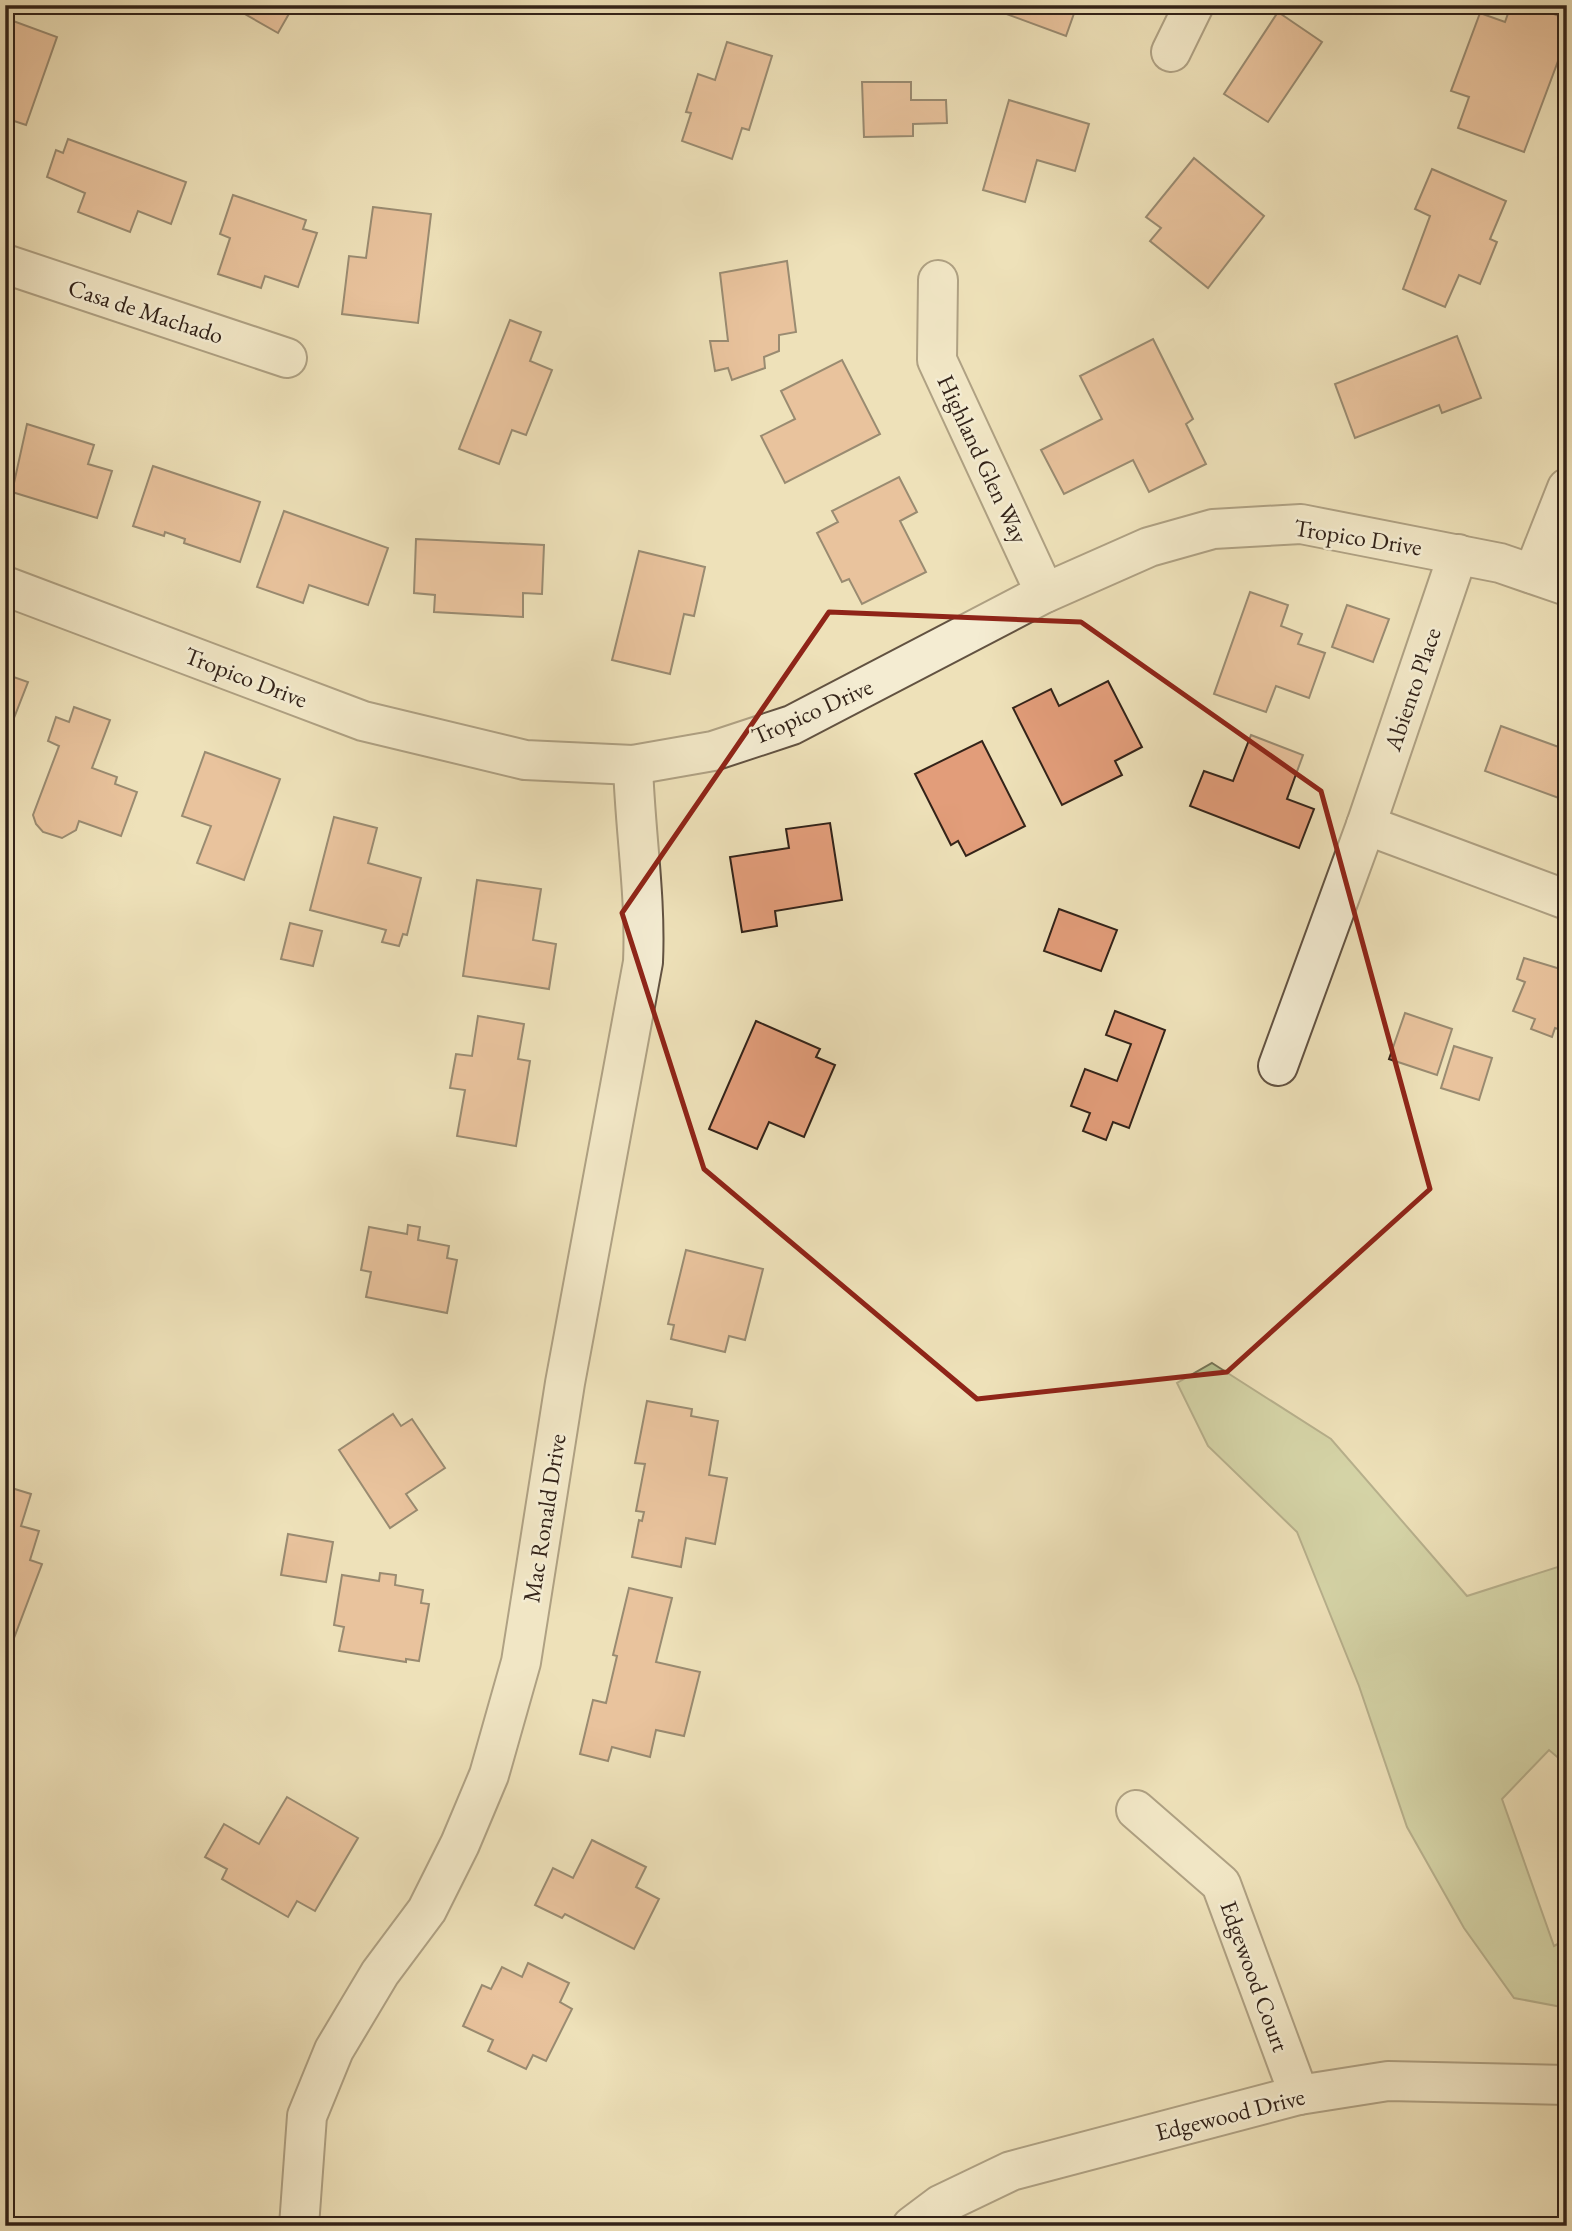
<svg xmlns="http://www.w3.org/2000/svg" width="1572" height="2231" font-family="'EB Garamond',serif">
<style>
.green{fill:#b6c391;stroke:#747355;stroke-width:2}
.building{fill:#e29d7a;stroke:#332319;stroke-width:2}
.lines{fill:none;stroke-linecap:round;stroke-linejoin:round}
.minor-casing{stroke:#625241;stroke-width:42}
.minor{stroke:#f4ecd2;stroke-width:38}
.marked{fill:none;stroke:#8f2418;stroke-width:5;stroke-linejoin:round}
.labels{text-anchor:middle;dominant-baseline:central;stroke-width:5;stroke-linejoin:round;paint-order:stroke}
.street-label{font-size:24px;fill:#332319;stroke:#f4ecd2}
</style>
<rect width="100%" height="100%" fill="#eee1b9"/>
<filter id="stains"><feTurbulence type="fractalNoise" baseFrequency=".00286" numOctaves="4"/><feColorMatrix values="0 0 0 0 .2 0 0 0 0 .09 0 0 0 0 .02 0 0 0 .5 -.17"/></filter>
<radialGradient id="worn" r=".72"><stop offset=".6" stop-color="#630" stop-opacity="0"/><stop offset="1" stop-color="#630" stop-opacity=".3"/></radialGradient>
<!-- green -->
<polygon class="green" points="1212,1363 1331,1439 1467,1596 1567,1564 1567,1765 1549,1750 1502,1799 1554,1946 1567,1939 1567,2008 1514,1998 1464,1928 1407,1827 1359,1686 1297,1532 1208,1446 1177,1383"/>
<!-- building -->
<g class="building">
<polygon points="229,5 294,5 278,33"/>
<polygon points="982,5 1077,5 1066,36"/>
<polygon points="1511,5 1530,5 1567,19 1567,37 1524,152 1458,128 1469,97 1451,91 1480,13 1505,22"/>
<polygon points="1278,12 1322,42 1268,122 1224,94"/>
<polygon points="5,18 57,37 26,125 5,118"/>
<polygon points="727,42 772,56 749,130 742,128 732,159 682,141 691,113 686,112 698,74 715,80"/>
<polygon points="862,82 911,82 911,100 946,100 947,123 913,124 913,136 864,137"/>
<polygon points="1009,100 1089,124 1075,171 1037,160 1025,202 983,190"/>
<polygon points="68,139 186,182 171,224 138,211 130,232 78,212 85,193 47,177 56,150 63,153"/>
<polygon points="1194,158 1264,216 1208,288 1150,241 1161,228 1146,217"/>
<polygon points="1432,169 1506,201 1490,239 1497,242 1480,284 1459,275 1445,307 1403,289 1430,216 1415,209"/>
<polygon points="233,195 306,220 303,229 317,233 298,287 265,276 261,288 218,274 230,238 220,234"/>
<polygon points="373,207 431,214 418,323 342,314 349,256 366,258"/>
<polygon points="787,261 796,332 779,335 779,351 764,357 765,368 732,380 728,368 715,371 710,341 728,341 720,273"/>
<polygon points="510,320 541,332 530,361 552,370 526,435 512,430 499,464 459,449"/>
<polygon points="1457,336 1481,398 1442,413 1439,405 1355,438 1335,384"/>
<polygon points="1153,339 1193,419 1186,424 1206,464 1149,492 1133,460 1064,494 1041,450 1102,419 1080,376"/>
<polygon points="842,360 880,434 785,483 761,436 795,419 781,391"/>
<polygon points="27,424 94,445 88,464 112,471 97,518 12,492"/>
<polygon points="153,466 260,502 240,562 184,543 185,539 165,532 164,536 133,526"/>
<polygon points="899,477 917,512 900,521 926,572 862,604 849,579 842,582 817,533 838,522 832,511"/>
<polygon points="284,511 388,548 368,605 309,585 303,603 257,587"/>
<polygon points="416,539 544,545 542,594 523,593 523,617 434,612 435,595 414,593"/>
<polygon points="639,551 705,567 694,616 684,614 670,674 612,660"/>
<polygon points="1250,592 1288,605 1281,626 1302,634 1298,644 1325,653 1309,698 1276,686 1266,712 1214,694"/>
<polygon points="1347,605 1389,619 1373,662 1332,647"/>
<polygon points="5,674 28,682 5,741"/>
<polygon points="1108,681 1142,747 1115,761 1122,775 1062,805 1013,708 1051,689 1059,706"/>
<polygon points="74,707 110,720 92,768 117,777 115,784 137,792 121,836 79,821 76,830 62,838 43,832 36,824 33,815 59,746 48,741 56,717 69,722"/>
<polygon points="1501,726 1567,750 1567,801 1485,771"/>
<polygon points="1251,735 1303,755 1287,799 1314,809 1299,848 1190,806 1204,771 1233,781"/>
<polygon points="982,741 1025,826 966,856 958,841 951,845 915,774"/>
<polygon points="205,752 280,779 244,880 197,863 211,826 182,816"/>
<polygon points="334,817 377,828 368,863 421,878 407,935 403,934 399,946 382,942 386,930 310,910"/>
<polygon points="830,823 842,900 775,911 777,926 742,932 730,857 789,848 786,829"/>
<polygon points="477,880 541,889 533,940 556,944 549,989 463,976"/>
<polygon points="1059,909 1117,930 1101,971 1044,951"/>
<polygon points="290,923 322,931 313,966 281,959"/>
<polygon points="1524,958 1567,971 1567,1032 1555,1028 1552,1037 1531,1029 1535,1019 1513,1011 1525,982 1517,979"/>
<polygon points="1115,1011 1165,1030 1129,1128 1113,1122 1106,1140 1083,1131 1090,1113 1071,1106 1085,1069 1117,1081 1131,1044 1106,1035"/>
<polygon points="1405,1013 1452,1029 1437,1075 1389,1059"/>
<polygon points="478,1016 524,1024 518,1059 530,1061 516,1146 457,1136 465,1090 450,1088 456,1054 472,1056"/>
<polygon points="756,1021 820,1049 816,1057 835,1065 804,1137 769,1122 757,1149 709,1129"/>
<polygon points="1454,1046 1492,1058 1479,1100 1441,1088"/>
<polygon points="408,1225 420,1227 418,1240 449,1246 447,1258 457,1260 447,1313 366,1297 371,1272 361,1270 369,1227 407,1234"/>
<polygon points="686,1250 763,1269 745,1340 729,1336 725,1352 671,1339 674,1325 668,1324"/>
<polygon points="647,1401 692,1409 691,1416 718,1421 709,1475 727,1478 715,1544 686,1538 681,1567 632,1557 639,1520 642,1521 644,1512 636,1511 645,1464 635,1463"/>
<polygon points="393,1414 401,1426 412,1419 445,1468 406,1494 417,1510 390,1528 339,1450"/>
<polygon points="5,1486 31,1494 21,1526 39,1531 30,1560 42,1564 14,1638 5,1635"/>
<polygon points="288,1534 333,1542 326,1582 281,1575"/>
<polygon points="380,1573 396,1575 395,1585 423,1590 421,1603 429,1604 419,1661 406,1659 406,1662 339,1651 344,1627 334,1625 342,1575 379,1581"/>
<polygon points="629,1588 672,1598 656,1662 700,1672 684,1736 656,1730 650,1757 612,1747 608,1761 580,1754 593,1700 606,1703 617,1656 613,1655"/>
<polygon points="287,1797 358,1838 315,1911 297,1901 288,1917 222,1879 227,1869 205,1857 224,1824 259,1844"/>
<polygon points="592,1840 646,1867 636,1887 659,1899 634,1949 565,1914 562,1918 535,1905 553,1868 573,1878"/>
<polygon points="528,1963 569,1983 560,2002 572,2009 546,2061 533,2055 526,2069 488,2051 493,2040 463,2026 482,1985 491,1989 502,1967 522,1977"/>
</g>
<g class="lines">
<defs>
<g id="minor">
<polyline points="1171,52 1194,5"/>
<polyline points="5,264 287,358"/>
<polyline points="938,280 937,360 1045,593"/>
<polyline points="1533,574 1567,488"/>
<polyline points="5,586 363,721 525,760 633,765 713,751 792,725 1045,593 1149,547 1213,529 1301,524 1500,563 1567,586"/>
<polyline points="1366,825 1567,900"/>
<polyline points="1278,1066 1366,825 1458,554"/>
<polyline points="1136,1810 1221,1884 1299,2095"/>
<path d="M299,2226L307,2116L334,2050L380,1973L427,1910L460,1844L489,1775L521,1662L565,1383L643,962C646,896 635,831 633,765"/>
<polyline points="912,2226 940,2205 1011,2171 1299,2095 1388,2081 1567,2085"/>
</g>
</defs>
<!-- minor casing -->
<use href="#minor" class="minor-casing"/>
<!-- minor -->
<use href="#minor" class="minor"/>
</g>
<!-- marked area -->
<path d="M0 0H1572V2231H0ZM829,612L1081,622L1321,791L1430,1189L1227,1372L977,1399L704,1169L622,913Z" fill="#eee1b9" fill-opacity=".55" fill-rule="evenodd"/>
<path class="marked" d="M829,612L1081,622L1321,791L1430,1189L1227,1372L977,1399L704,1169L622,913Z"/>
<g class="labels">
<!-- street labels -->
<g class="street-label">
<text transform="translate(146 311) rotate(18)">Casa de Machado</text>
<text transform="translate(983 459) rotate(65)">Highland Glen Way</text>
<text transform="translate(1358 537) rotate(9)">Tropico Drive</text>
<text transform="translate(246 677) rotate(21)">Tropico Drive</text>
<text transform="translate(1412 689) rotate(-71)">Abiento Place</text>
<text transform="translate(812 711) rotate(-24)">Tropico Drive</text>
<text transform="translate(544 1518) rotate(-81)">Mac Ronald Drive</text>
<text transform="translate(1255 1976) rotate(70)">Edgewood Court</text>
<text transform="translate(1230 2114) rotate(-14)">Edgewood Drive</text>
</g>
</g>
<!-- margin -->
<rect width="1572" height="2231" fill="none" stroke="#eee1b9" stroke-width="28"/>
<rect x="7" y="7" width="1558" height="2217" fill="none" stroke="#332319" stroke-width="3.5"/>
<rect x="14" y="14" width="1544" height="2203" fill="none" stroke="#332319" stroke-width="2"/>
<rect width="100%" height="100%" filter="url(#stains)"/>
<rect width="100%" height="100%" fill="url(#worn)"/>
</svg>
